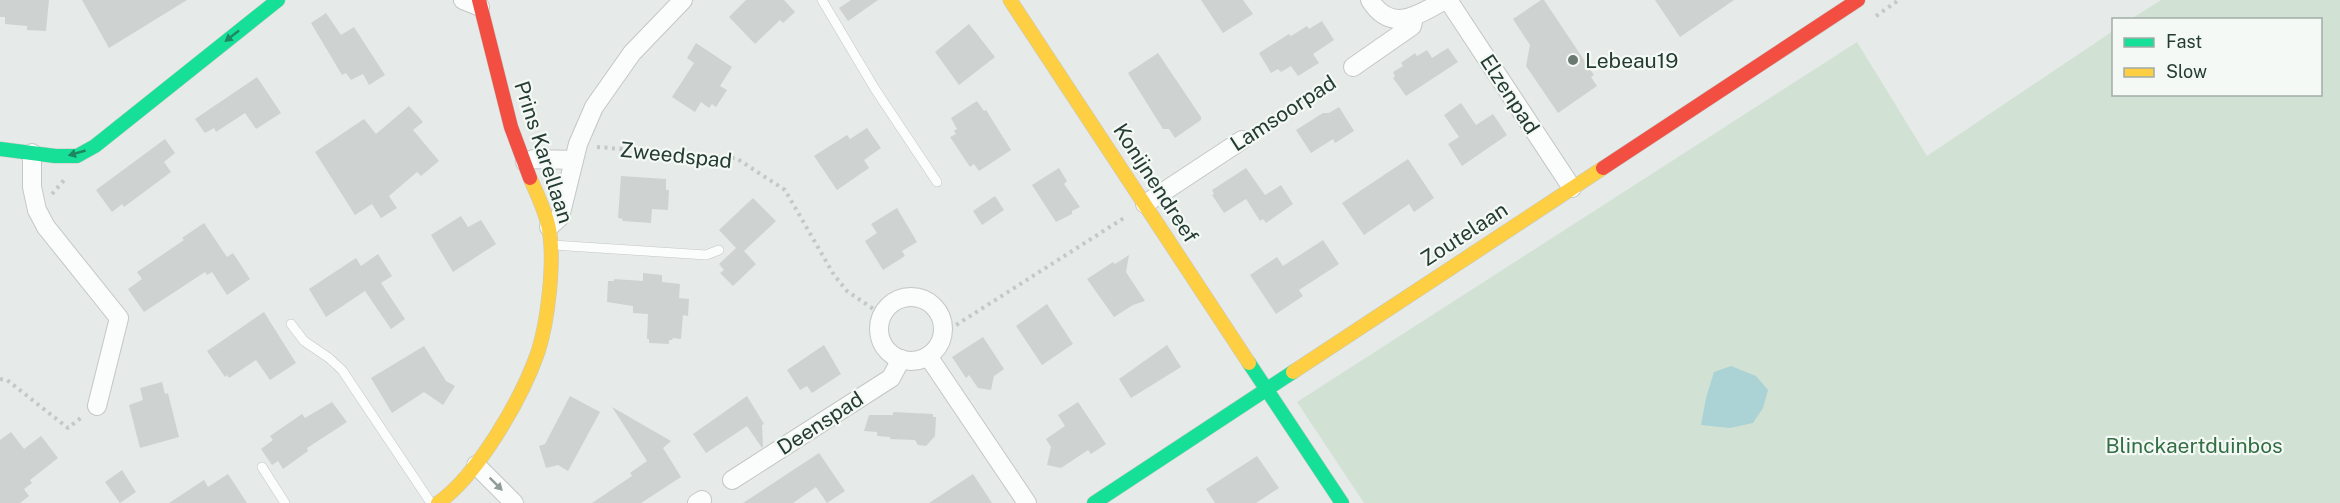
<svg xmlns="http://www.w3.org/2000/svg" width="2340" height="503" font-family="'Public Sans',sans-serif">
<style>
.green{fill:#d1e2d4}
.water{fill:#abd2d4}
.building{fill:#ced3d1}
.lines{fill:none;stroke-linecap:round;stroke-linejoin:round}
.lane-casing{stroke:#c3c7c5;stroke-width:10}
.street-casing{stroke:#c3c7c5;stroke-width:20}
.fast-casing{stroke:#c2c8c5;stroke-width:15}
.slow-casing{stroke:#c2c8c5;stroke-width:15}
.jam-casing{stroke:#c2c8c5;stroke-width:15}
.path{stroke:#c2cac6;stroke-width:4;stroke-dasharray:3 4.5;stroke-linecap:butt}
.lane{stroke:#fbfcfc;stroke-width:9}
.street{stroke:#fbfcfc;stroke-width:18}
.fast{stroke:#16e098;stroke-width:14}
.slow{stroke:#ffcf43;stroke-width:14}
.jam{stroke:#f24e42;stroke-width:14}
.oneway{fill:#1e8660}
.oneway2{fill:#909c98}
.poi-dot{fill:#697972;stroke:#f4f9f6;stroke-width:2}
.labels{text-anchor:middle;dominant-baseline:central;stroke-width:4.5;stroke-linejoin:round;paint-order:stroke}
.poi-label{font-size:21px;fill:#253c33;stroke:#f4f9f6;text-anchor:start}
.street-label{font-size:21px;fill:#253c33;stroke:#f4f9f6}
.park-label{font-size:21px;fill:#336e44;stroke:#f4f9f6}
</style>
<rect width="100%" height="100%" fill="#e6eae8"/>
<!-- green -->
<polygon class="green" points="2161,0 2340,0 2340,503 1364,503 1297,402 1857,42 1927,156 2113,31 2114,94 2320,94 2320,20 2131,19"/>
<!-- water -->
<polygon class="water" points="1731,366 1756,376 1768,390 1763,408 1753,423 1730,428 1701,425 1706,398 1714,372"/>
<!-- building -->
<g class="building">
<polygon points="0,0 49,0 46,31 27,30 27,26 5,24 5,17 0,17"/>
<polygon points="82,0 187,0 109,48"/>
<polygon points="746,0 784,0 795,12 783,23 780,20 755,44 729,17"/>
<polygon points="851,0 878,0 848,21 839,8"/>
<polygon points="1201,0 1243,0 1253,14 1223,33"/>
<polygon points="1541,0 1544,0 1594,75 1591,77 1597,86 1558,113 1526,66 1530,45 1513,19"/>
<polygon points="1655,0 1734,0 1680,37"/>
<polygon points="326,13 341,35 354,27 385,75 369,85 363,74 351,80 346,73 342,75 311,23"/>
<polygon points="1322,21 1334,40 1313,54 1319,63 1298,76 1291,66 1281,72 1278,69 1271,73 1259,53 1289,34 1291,36 1307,26 1309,29"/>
<polygon points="969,24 995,57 959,85 935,52"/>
<polygon points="696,43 732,67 720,86 727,90 716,107 712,104 709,108 701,102 695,112 672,97 694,63 687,58"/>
<polygon points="1448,48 1458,62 1406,96 1393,78 1395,76 1393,72 1403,66 1401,63 1415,53 1417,56 1427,50 1432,58"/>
<polygon points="1158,53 1201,117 1201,120 1175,138 1169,129 1163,129 1128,73"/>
<polygon points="257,77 281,113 256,129 245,113 216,132 214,128 205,133 195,119"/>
<polygon points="977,101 984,111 986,110 1011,150 979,171 974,164 970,167 950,137 956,134 954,131 957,129 951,118"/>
<polygon points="1461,103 1476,125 1493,114 1507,135 1462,166 1448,144 1459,137 1444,115"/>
<polygon points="409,106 423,122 413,130 439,161 421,176 417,172 389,196 397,208 381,218 372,204 355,215 315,152 364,119 376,134"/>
<polygon points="1339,107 1354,131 1335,143 1333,139 1311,153 1296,130 1323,113 1329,113"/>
<polygon points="867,128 881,148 864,160 869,168 837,190 814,156 847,135 850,139"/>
<polygon points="165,139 175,153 164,162 171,172 124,207 122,204 112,212 96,190"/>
<polygon points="1408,159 1434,198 1414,212 1409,204 1364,235 1342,203"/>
<polygon points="1059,168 1067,181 1064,184 1080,207 1072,211 1072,214 1056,222 1032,185"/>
<polygon points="1246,168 1265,195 1281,185 1293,204 1266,223 1263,219 1260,221 1246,199 1224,213 1212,195 1214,194 1212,190"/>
<polygon points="621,176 666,179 666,190 669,190 668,210 652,209 651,223 622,221 623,219 618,218"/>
<polygon points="995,196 1004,210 982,225 973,211"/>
<polygon points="753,198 776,221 744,251 756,264 733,286 720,273 724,270 719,264 736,248 719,230"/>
<polygon points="897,208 917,242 902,251 905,256 883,270 865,241 877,233 871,224"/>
<polygon points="461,216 468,227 481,220 496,244 453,272 431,235"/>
<polygon points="204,223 227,257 233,253 250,279 227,295 212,272 207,275 205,272 144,312 128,289 142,279 137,272 184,240 182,238"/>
<polygon points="1323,240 1339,264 1299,290 1303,296 1276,314 1250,275 1277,257 1283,266"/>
<polygon points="378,254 392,276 381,283 405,319 391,329 365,291 326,317 309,289 356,258 361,266"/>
<polygon points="1129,255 1126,272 1145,301 1133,305 1114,317 1087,279 1113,262 1115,264"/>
<polygon points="643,273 662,275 662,282 680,284 679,298 689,299 688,316 683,315 681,339 673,338 672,340 669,340 669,344 649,343 649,339 647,339 648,314 633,313 633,306 607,302 608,281 614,281 614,279 643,281"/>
<polygon points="1047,304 1073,344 1042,365 1016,326"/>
<polygon points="264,312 296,363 270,380 256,360 229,378 227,375 225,377 207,351"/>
<polygon points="983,337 1004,369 994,376 991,390 978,388 969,375 966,378 952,357"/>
<polygon points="824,345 841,374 812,393 807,386 800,390 787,370"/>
<polygon points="1167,345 1181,367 1131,398 1119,379"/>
<polygon points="424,346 446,381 455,386 443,405 424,392 392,413 371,378"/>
<polygon points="162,382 165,394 168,393 179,437 140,448 129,405 143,400 140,388"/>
<polygon points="570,396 600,412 568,471 558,465 546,468 539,446 545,444"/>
<polygon points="747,396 764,424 762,425 763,446 762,448 747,426 706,453 693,434"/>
<polygon points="332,402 347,422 307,448 308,451 283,469 278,461 272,465 261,449 273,440 270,436 302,414 305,418"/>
<polygon points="1078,402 1106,444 1091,454 1088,450 1061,468 1047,465 1051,447 1046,439 1065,426 1058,415"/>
<polygon points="612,407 671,441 663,448 681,477 641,503 592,503 632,476 630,473 647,461"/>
<polygon points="893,412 933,414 933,417 936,417 935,436 926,446 918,445 915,440 890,439 890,437 877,436 877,432 864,431 869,415 893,415"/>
<polygon points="11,432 24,449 41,436 58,458 30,480 32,483 24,489 29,496 20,503 0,503 0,440"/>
<polygon points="819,453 845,491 827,503 816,487 793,503 743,503"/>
<polygon points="1257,456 1279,488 1256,503 1215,503 1206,489"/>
<polygon points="122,470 136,492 120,503 105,482"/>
<polygon points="228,474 247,503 169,503 204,480 208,487"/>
<polygon points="973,474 992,503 929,503"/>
</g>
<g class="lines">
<defs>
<g id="lane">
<polyline points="822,0 875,89 937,182"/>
<polyline points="553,245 706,255 719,250"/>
<polyline points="291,324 304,341 329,358 342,370 431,503"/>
<polyline points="262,467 285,503"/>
</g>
<g id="street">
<polyline points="463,0 480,7"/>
<path d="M1370,0C1391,34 1418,15 1445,0"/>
<polyline points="1448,0 1572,188"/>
<polyline points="1353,67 1412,26 1414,17"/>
<polyline points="32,153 32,187 37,210 46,227 119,318 97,406"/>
<polyline points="525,162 534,159 574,160"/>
<polyline points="1145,204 1242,140"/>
<polyline points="549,227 560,217 578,144 594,107 632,53 683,0"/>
<circle cx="911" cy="329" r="32"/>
<polyline points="928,356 1027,503"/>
<polyline points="476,465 514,503"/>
<polyline points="732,480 891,378 901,359"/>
<polyline points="697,503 702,500"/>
</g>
<g id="fast">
<polyline points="0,149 55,156 77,156 95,146 278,0"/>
<polyline points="1249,363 1342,503"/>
<polyline points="1094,503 1293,372"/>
</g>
<g id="slow">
<polyline points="1010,0 1249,363"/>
<polyline points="1293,372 1603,168"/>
<path d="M438,503C478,475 522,398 538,352C548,321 555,261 549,229C546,212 537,194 530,178"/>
</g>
<g id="jam">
<polyline points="479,0 511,127 530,178"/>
<polyline points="1603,168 1858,0"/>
</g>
</defs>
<!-- lane casing -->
<use href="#lane" class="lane-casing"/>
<!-- street casing -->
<use href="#street" class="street-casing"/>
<!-- fast casing -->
<use href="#fast" class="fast-casing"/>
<!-- slow casing -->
<use href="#slow" class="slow-casing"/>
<!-- jam casing -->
<use href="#jam" class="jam-casing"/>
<!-- path -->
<g class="path">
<polyline points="1876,16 1899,0"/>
<polyline points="1256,131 1337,77"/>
<polyline points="597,147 736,158 785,190 834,275 847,291 882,315"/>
<polyline points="52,194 65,179"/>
<polyline points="943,332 953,327 1127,216"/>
<polyline points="0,379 7,380 68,428 82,417"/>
</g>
<!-- lane -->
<use href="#lane" class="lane"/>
<!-- street -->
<use href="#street" class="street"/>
<!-- fast -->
<use href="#fast" class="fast"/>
<!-- slow -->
<use href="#slow" class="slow"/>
<!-- jam -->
<use href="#jam" class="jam"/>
</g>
<!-- one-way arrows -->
<defs><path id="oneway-solid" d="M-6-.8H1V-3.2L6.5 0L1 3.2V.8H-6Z" transform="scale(1.5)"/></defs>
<g class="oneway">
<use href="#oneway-solid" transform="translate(232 36) rotate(142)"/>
<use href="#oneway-solid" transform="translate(77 153) rotate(164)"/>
</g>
<use class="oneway2" href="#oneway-solid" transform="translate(496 484) rotate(45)"/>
<!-- markers -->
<circle class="poi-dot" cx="1573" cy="60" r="6"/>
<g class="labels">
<!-- poi labels -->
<g class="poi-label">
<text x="1585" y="60">Lebeau19</text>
</g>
<!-- street labels -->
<g class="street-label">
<text transform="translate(1510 94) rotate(57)">Elzenpad</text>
<text transform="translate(1283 113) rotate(-33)">Lamsoorpad</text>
<text transform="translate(544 152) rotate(72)">Prins Karellaan</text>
<text transform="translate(676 155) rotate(6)">Zweedspad</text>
<text transform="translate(1156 183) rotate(57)">Konijnendreef</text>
<text transform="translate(1464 234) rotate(-33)">Zoutelaan</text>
<text transform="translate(820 423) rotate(-33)">Deenspad</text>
</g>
<!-- park labels -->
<g class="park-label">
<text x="2194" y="445">Blinckaertduinbos</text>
</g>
</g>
<!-- legend -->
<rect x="2112" y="18" width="210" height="78" fill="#f4f9f6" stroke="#a1ada8" stroke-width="1.5"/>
<rect x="2124" y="38" width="30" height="9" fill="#16e098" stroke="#a1ada8" stroke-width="1.5"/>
<text x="2166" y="48" font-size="18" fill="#253c33">Fast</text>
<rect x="2124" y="68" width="30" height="9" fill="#ffcf43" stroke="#a1ada8" stroke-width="1.5"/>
<text x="2166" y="78" font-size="18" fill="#253c33">Slow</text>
</svg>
